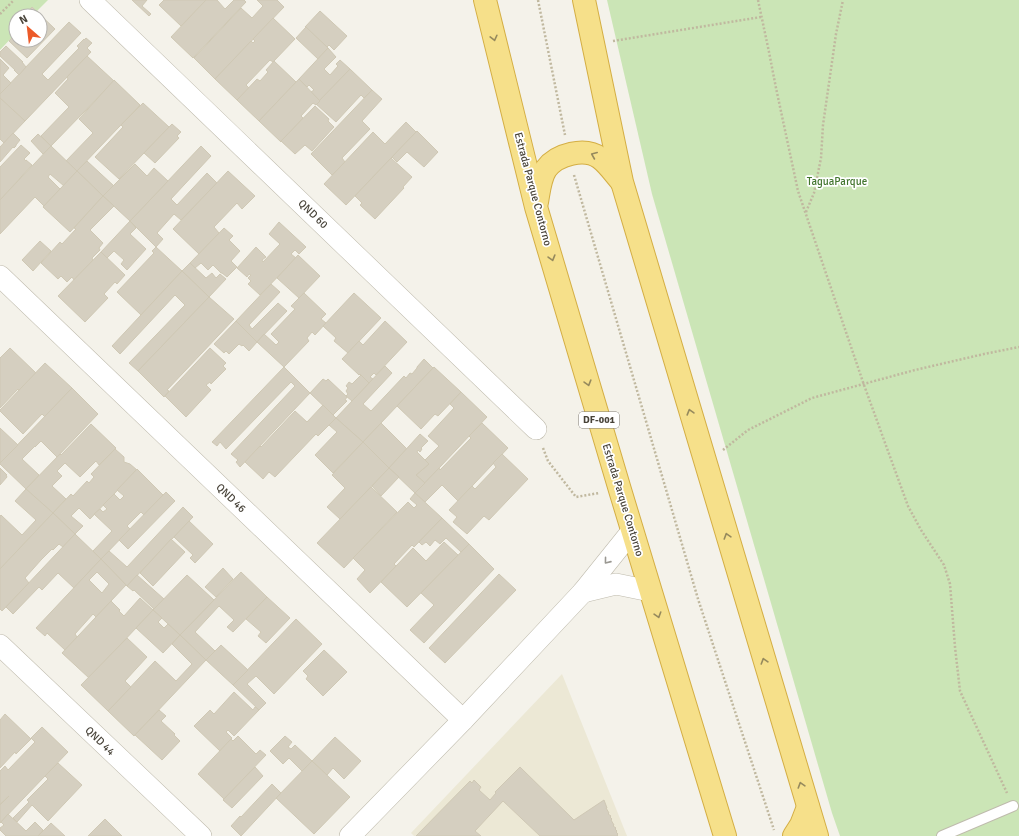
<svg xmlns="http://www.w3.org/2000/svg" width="1019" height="836" font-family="Signika,sans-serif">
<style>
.education{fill:#ece8d5}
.green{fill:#cbe5b6}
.building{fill:#d5cfc0;stroke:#cfc8b4;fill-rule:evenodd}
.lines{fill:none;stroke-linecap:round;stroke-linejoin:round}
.service-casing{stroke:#bfbbad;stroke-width:12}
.minor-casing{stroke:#bfbbad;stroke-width:22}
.trunk-casing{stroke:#d4ae44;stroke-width:24}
.path{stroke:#c0b89f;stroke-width:2.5;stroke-dasharray:2 2;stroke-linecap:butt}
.service{stroke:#fff;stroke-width:10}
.minor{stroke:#fff;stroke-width:21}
.trunk{stroke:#f6e08a;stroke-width:22}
.oneway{stroke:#968a5d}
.oneway2{stroke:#9a9892}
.labels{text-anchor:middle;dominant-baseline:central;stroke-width:3.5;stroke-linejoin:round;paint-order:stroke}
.shield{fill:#fff;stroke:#7f7b74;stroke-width:1}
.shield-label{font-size:10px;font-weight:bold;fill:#484339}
.park-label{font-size:11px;fill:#43762f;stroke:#fff}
.street-label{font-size:11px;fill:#484339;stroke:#fff}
</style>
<rect width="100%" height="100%" fill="#f4f2ea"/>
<!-- education -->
<polygon class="education" points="562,674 627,836 414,836 411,833"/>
<!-- green -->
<g class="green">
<polygon points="0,0 48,0 32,16 16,16 16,33 0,50"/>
<polygon points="607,0 1019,0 1019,836 840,836 832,813 652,194"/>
</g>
<!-- building -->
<g class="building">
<polygon points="132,0 147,0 142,6 151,14 149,16"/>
<polygon points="164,0 206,0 181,26 159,5"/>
<polygon points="206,0 217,0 225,9 234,0 244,0 246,2 193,58 171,37"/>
<polygon points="257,0 277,0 284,7 215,79 194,58 241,8 252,18 263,6"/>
<polygon points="32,7 55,29 27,58 9,41 16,33 16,40 40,40 40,16 24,16"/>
<polygon points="320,11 347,36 334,50 329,45 327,47 305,27"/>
<polygon points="273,18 295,39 273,62 270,60 246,85 249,88 237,100 215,79 251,41 253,43 255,41 253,39"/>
<polygon points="69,22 81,33 42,74 48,80 79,48 77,46 84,39 84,40 86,38 92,43 87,48 91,52 25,121 0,98 0,94"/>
<polygon points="306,27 328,48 318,59 296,38"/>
<polygon points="6,46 23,62 22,62 26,67 19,75 14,70 15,70 0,56 0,52"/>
<polygon points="328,48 336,57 324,69 330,75 338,66 336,64 340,60 350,69 320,101 311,92 314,90 309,85 307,87 299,79"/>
<polygon points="87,56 114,81 51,146 41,136 69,107 55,93 68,79 67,77"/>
<polygon points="0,59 9,68 3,75 11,83 0,94"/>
<polygon points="274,61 296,82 259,121 237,100 257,79 260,81 268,72 266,70"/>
<polygon points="350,69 372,90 364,98 361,95 336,122 316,104"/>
<polygon points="299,79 320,101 316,105 313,103 301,116 303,118 281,142 259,121"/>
<polygon points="114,80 140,105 77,171 66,161 93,133 79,119"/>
<polygon points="372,90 382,99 362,121 370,129 342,158 345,162 332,175 311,154"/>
<polygon points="0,98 25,121 4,143 0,139"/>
<polygon points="143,103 169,127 119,179 95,157 123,127 121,125"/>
<polygon points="315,106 329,119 328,121 334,127 312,151 305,145 295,154 281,141"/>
<polygon points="406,122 416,132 346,205 324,184 373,132 385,144"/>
<polygon points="172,124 181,132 177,136 179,138 155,163 144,153"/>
<polygon points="417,131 438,152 424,167 407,152 397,162 392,157"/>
<polygon points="13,133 20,140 16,145 16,146 14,148 13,147 0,162 0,147"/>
<polygon points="38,134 51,146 43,154 31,141"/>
<polygon points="21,145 30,153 24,159 26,161 26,160 32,165 0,200 0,167"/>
<polygon points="51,146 77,171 64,186 50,174 48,177 60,189 44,206 35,197 0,234 0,200"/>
<polygon points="201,146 211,156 171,199 177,205 207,173 217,183 181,220 174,214 157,233 163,239 156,247 130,221"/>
<polygon points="391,158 412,177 403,187 404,188 375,219 360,205 362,203 355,196"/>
<polygon points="87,161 114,186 103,196 77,171"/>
<polygon points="135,164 147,176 154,168 168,181 130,221 103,196"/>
<polygon points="77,171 103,196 70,232 43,207"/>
<polygon points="228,171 255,196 242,209 237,203 214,227 219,233 199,254 173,229"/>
<polygon points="103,196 114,206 90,230 103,243 99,248 100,250 92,258 93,260 74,280 72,277 67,282 61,276 58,279 41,263 60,242 62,244 76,229 74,228"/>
<polygon points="130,221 136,228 130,234 146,249 127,270 121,264 124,260 114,251 107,258 101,252"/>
<polygon points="279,222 306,247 299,254 295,250 291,254 296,258 260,295 248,284 251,281 248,278 251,275 249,274 247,277 237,268 256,247 266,257 262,260 263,262 280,244 269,234"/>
<polygon points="224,228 233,236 229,240 240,251 231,261 237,267 227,277 222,273 221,273 213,265 208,270 201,263 195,268 190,263"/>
<polygon points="40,241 51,251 33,271 22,260"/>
<polygon points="156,247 182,271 141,315 117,292 154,253 152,251"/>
<polygon points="101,252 125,275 117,284 115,282 104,294 108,298 85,322 58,296"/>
<polygon points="298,255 320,276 299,298 277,278"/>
<polygon points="190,263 206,278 212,273 216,278 220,274 226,279 209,297 182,271"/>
<polygon points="182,271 209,297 138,371 129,363 185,305 175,295 120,354 112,346"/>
<polygon points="271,284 280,292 249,325 252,329 278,303 287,311 257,342 236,321"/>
<polygon points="304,293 326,314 321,319 326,323 315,335 312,332 307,338 309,341 284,367 257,342 264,334 276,345 279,342 271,334 295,309 291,306"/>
<polygon points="354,293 381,318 348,353 334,341 336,338 323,326"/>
<polygon points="209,297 234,319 167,390 169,391 164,397 138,371"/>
<polygon points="236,321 257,342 249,351 243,345 242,346 239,344 229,354 226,351 224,353 214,344"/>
<polygon points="385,321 407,342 376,375 374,373 370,377 373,379 369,383 360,374 359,375 342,359 359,341 363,345"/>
<polygon points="10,348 36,373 19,391 18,389 0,408 0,358"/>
<polygon points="210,348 226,363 223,366 226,369 211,384 210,382 206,385 211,390 186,417 165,396"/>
<polygon points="424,359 433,368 363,442 336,418 385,366 392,373 363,404 371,411 404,376 406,378 410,373 412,374 417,368 417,367"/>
<polygon points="45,363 72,388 45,417 42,414 23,434 0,411 0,410"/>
<polygon points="284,367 310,393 240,467 236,462 238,460 231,454 295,386 291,382 226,449 220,442 217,446 212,442"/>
<polygon points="434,367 461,392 438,416 435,414 421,429 397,406"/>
<polygon points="361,375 369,383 352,401 346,396 348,394 346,391 348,388 346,386 349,382 352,384"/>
<polygon points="323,379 326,381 328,379 347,397 345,400 347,401 333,415 310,393"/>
<polygon points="72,388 98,414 57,457 41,441 35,447 35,446 22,459 39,475 26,489 0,464 0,463"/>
<polygon points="461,392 487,417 425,483 416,475 429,464 425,460 439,446 428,436 454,408 450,404"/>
<polygon points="323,405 336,418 318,436 316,434 275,477 269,472 263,479 245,462 260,446 261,447 295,411 307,422"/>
<polygon points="336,418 363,442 333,473 315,455 337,432 329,425"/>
<polygon points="381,423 407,449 389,468 363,442"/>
<polygon points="482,423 508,448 458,501 442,485 425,502 415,493 439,468 440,470 471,438 469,436"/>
<polygon points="91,424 116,448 99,465 96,461 80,477 65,463 57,471 62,476 52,486 66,499 53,513 26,489 60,454 61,455"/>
<polygon points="0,428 18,445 0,463"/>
<polygon points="420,434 428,441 421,448 422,449 420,452 418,450 417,452 429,464 416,475 425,483 415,493 389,468"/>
<polygon points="363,442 389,468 340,519 327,507 345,488 332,475"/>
<polygon points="115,449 124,457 124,462 130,464 137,470 90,519 79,508 71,516 83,526 75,534 53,513 71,494 73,496 87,481 89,483 94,477 91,474"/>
<polygon points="502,454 528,479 489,520 484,516 467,534 453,522 457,517 449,510 472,486 475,489 496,467 493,463"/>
<polygon points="0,468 7,475 6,475 7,477 0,485"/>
<polygon points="389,468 399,477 381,496 372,486"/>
<polygon points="137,469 163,495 144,515 141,512 127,526 130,529 101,559 93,551 112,531 94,514 100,509 103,512 107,509 103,505 114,494 120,500 124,496 117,490"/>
<polygon points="371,487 397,512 344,568 317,543"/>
<polygon points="26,489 53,513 0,569 0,516 1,515 22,535 36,520 15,501"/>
<polygon points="166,492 175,501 128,549 119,540"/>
<polygon points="415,493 442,518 414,547 412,545 394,564 396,566 370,593 357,579 365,570 353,558 408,502 414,508 417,505 410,499"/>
<polygon points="183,507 193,517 127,586 101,559 109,551 127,567"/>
<polygon points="53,513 75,534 63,547 59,544 53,550 52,549 41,560 25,578 29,583 2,611 0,609 0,569"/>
<polygon points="442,518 469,544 461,552 446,538 440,544 435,540 430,546 426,542 422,545 419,542"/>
<polygon points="189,521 213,544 195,563 190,558 193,555 174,537"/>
<polygon points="75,534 101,559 74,588 58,573 42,590 39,587 13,614 6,607"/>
<polygon points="171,539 185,552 153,586 140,573"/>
<polygon points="444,542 458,555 407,607 381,582 413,548 426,561"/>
<polygon points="469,544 494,569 424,643 410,630 434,605 421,593"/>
<path d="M101,559L126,585L96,617L93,614L75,634L77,637L65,650L47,633L45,636L36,628ZM97,572L109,584L102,593L89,580Z"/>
<polygon points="223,568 233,579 216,597 205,587"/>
<polygon points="241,572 267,597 233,632 227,627 234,620 219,606 195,632 215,651 206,660 180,635"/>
<polygon points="499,574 516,590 445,663 429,648"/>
<polygon points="137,575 164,599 154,609 134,590 133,591 127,586"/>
<polygon points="187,575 214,600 180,635 153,610"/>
<polygon points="267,597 290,618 266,643 258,636 261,632 246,619"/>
<polygon points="140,598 153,610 89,678 62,653 111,601 120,610 119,611 124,616"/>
<polygon points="153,610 162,618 158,622 164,628 168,624 180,635 163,653 136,628"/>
<polygon points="296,619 322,644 274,694 256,676 247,684 266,703 259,710 233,685"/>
<polygon points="180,635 206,660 134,736 108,711 155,661 176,681 192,664 172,644"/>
<polygon points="127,638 147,657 125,681 131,687 108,711 81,685"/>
<polygon points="221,645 248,670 233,685 206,660"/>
<polygon points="324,650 347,672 323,696 306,679 308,676 303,671"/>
<polygon points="234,692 253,710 255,707 259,710 234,736 228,730 226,732 232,738 220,751 194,726 210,710 214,714"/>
<polygon points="159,710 166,716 161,721 175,734 174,735 180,741 162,760 135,735"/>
<polygon points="5,714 31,739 16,754 15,752 0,768 0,720"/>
<polygon points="42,727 68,752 0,823 0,805 9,796 0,804 0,771 5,766 8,770 35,742 31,738"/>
<polygon points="238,736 256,754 260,750 266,755 224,799 198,774 231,739 233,741"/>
<polygon points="285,736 292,742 288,747 291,749 295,745 312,761 302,771 289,758 283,764 270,751"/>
<polygon points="335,737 361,761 344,779 333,768 327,775 312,761"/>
<polygon points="312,761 350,797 314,834 276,798"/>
<polygon points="58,763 82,785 48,821 32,805 17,822 13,818 29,802 27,800 48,779 45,776"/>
<polygon points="255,767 263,776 232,808 223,800"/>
<polygon points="520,767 574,820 604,800 607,808 606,808 609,813 608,814 611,816 610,817 612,819 611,820 614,825 613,826 616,828 615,829 617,831 616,832 618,834 617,835 618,836 540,836 503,801 475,831 481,836 416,836 470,781 472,783 474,780 481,787 479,790 490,800 496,793 495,792"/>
<polygon points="272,784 281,793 241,836 231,826 240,816 241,817"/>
<polygon points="8,814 26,831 35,822 43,830 38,836 6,836 0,830 0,828 4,825 1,822"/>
<polygon points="105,819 122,836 88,836"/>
<polygon points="51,823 65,836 38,836"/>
</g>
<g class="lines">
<defs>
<polyline id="service" points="942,836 1013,806"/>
<g id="minor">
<polyline points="90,0 536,429"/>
<polyline points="0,276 463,720"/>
<polyline points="583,592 616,584 650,591"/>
<polyline points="0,645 201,836"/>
<polyline points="350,836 463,720 583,592 632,531"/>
</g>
<g id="trunk">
<polyline points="485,0 536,207 620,490 725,836"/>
<polyline points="584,0 622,182 817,836"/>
<path d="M537,202C539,191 540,178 546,169C557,154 585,147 600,158C608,164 614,173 621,181"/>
<polyline points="794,836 801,825 808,807"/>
</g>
</defs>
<!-- service casing -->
<use href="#service" class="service-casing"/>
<!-- minor casing -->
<use href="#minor" class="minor-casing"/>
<!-- trunk casing -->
<use href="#trunk" class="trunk-casing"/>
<!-- path -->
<g class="path">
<polyline points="538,0 565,135"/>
<polyline points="758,0 769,52 776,88 798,191 864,385 908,506 921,530 944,565 950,584 955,647 960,691 1007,793"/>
<polyline points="0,14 14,0"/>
<polyline points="613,41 761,17"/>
<polyline points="574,175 698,599 774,830"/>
<polyline points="806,212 814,193 821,158 823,125 836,34 843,0"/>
<polyline points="543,448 548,461 576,497 599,493"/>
<polyline points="723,450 748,430 812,398 915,370 984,354 1019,347"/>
</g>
<!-- service -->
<use href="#service" class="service"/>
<!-- minor -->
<use href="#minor" class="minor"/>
<!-- trunk -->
<use href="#trunk" class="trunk"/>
</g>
<!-- one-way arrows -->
<defs><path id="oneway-chevron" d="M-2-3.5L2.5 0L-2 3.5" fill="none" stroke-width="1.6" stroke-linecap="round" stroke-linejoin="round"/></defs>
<g class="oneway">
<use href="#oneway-chevron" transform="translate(494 38) rotate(76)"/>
<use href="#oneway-chevron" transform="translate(594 155) rotate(-157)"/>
<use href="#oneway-chevron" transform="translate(552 258) rotate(74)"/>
<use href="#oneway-chevron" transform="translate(588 383) rotate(74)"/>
<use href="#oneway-chevron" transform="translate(690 412) rotate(-106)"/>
<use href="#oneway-chevron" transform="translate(727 536) rotate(-107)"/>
<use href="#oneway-chevron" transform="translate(658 615) rotate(73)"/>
<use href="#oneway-chevron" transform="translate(764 661) rotate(-107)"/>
<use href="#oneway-chevron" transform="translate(801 785) rotate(-107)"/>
</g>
<use class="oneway2" href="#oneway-chevron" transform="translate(607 561) rotate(129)"/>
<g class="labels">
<!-- shield labels -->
<rect class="shield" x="579" y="412" width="40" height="16" rx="3"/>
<g class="shield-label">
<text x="599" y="420">DF-001</text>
</g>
<!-- park labels -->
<g class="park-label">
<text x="837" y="181">TaguaParque</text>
</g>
<!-- street labels -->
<g class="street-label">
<text transform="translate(533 189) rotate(75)">Estrada Parque Contorno</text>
<text transform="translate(313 214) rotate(44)">QND 60</text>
<text transform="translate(231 498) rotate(44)">QND 46</text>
<text transform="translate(623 500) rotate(73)">Estrada Parque Contorno</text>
<text transform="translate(100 741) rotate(44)">QND 44</text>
</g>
</g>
<!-- north arrow -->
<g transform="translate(28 28) rotate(332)"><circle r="19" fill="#ffffff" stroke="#b6b4b0"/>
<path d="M0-3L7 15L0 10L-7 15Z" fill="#ec5a29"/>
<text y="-6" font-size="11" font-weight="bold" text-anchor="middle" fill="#484339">N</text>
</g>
</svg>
